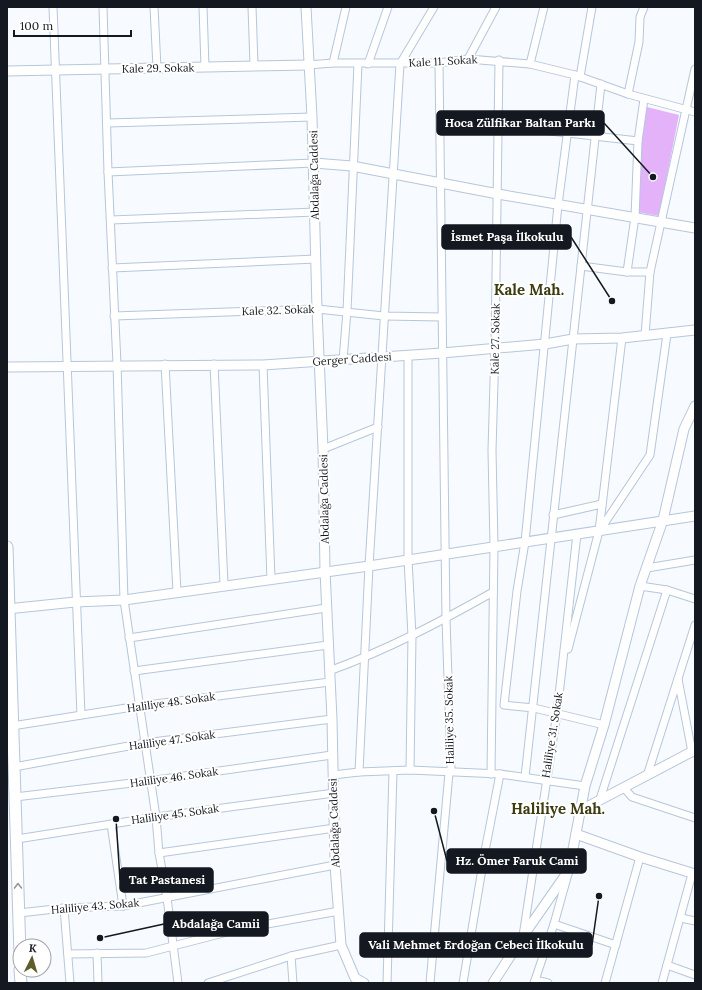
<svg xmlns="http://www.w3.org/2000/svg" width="702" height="990" font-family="Lora,serif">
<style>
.green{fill:#e3b2f9}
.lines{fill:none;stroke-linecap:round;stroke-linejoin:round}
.minor-casing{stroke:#b6c6dc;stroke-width:9}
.tertiary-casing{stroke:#b6c6dc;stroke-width:11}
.primary-casing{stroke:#b6c6dc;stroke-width:13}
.minor{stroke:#fff;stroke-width:7}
.tertiary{stroke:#fff;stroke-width:9}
.primary{stroke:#fff;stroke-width:11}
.oneway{stroke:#95989b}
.labels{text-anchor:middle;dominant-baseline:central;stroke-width:4;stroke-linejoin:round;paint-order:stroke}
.street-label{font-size:11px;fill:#141921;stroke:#fff}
.district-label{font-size:15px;font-weight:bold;fill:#3d3c12;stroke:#fff}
.leader{fill:none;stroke:#141921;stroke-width:1.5}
.callout-dot{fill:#141921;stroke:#fff;stroke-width:1.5}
.callout{fill:#141921;stroke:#141921;stroke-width:1.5}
.callout-label{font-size:12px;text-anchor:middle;font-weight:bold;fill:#fff}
</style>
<rect width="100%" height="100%" fill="#f7faff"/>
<!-- green -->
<polygon class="green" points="647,107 679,115 659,216 637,212 640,142"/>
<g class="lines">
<defs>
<g id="minor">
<polyline points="53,7 81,715"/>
<polyline points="103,7 108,172 117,364 124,600 156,817 159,853 167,898 178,983"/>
<polyline points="154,7 157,68"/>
<polyline points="203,7 205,67"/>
<polyline points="252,7 254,65"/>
<polyline points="468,59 496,7"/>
<polyline points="333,63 346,7"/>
<polyline points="368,64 388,7"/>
<polyline points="530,64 544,7"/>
<polyline points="308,65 333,63 439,63 468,59 530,64 575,75 628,94 695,112"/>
<polyline points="575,75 558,205 525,542 517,591 504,705 534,708 604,725"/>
<polyline points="580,77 592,7"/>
<polyline points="628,94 639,42 640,17 644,7"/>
<polyline points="108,123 312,117"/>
<polyline points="498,125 638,141"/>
<polyline points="108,172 314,163"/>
<polyline points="111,220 315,212"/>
<polyline points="581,266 627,272 650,272"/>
<polyline points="112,268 316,259"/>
<polyline points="627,272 635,217 638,141 644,99"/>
<polyline points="114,316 317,309 384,316 442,317"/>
<polyline points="645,335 650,272 695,69"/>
<polyline points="408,356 408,559 412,636 410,770"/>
<polyline points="343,360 347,311 358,64"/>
<polyline points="165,364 177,592"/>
<polyline points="214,364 224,584"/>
<polyline points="263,365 271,579"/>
<polyline points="323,449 378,427"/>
<polyline points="553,515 602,504"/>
<polyline points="600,530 650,455 667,334"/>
<polyline points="647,568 695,560"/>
<polyline points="640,586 667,590 695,599"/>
<polyline points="129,638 326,608"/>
<polyline points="568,649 599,531 622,338"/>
<polyline points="134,671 328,645"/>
<path d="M329,671C387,650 440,622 493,592"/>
<polyline points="678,679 692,752 695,753"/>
<polyline points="12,726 139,706 330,682"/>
<polyline points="14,767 145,743 332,719"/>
<polyline points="359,772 369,566 400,64 434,7"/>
<polyline points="491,774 494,546 492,450 495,348 499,60"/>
<polyline points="333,775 359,772 410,770 500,774 585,786"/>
<polyline points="647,776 695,625"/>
<polyline points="525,777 601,84"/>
<polyline points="624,788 632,797 695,818"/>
<polyline points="15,797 149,781 332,755"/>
<polyline points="600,799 667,590"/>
<polyline points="111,824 123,906"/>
<polyline points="17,839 156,817 334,793"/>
<polyline points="159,853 335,828"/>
<polyline points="64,908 70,983"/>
<polyline points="19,913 64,908 123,906 335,865"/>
<polyline points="681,918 695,921"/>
<polyline points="554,924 616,945"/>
<polyline points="523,936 557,713 577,534"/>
<polyline points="97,953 98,983"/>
<polyline points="68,954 146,953 235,930 339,911"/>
<polyline points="291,956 293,983"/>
<polyline points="667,965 695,975"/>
<polyline points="535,980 548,983"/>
<polyline points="208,983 291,956 341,945"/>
<polyline points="387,983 393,771"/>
<polyline points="430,983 449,773 451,768 446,619 439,63"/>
<polyline points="463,983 485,851 500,774"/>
<polyline points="534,983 554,924 568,874"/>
<polyline points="605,983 640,857"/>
<polyline points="662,983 692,874"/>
</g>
<g id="tertiary">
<polyline points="306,7 312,117 317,309 323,449 325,571 332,719 335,865 341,945 355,978 364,983"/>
<polyline points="7,71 308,65"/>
<polyline points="314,163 352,166 498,194 695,228"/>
<polyline points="7,367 263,365 442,353 545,344 573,339 622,338 695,330"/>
<polyline points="7,609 75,602 124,600 369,566 695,516"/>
<polyline points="581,810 695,750"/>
<polyline points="576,834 640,857 695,874"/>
<polyline points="493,983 523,936 569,870 585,786 604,725 640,586 663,520 684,429 695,406"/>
</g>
<g id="primary">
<polyline points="7,547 20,953"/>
<polyline points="20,970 21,983"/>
</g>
</defs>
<!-- minor casing -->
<use href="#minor" class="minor-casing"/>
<!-- tertiary casing -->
<use href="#tertiary" class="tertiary-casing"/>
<!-- primary casing -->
<use href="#primary" class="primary-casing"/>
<!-- minor -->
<use href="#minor" class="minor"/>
<!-- tertiary -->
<use href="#tertiary" class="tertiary"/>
<!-- primary -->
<use href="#primary" class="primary"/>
</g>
<!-- one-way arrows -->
<defs><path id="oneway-chevron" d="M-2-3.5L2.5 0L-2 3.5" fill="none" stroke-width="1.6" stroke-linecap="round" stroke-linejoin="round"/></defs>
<use class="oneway" href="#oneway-chevron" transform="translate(18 886) rotate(-91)"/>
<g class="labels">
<!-- street labels -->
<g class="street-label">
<text transform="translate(443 61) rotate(-3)">Kale 11. Sokak</text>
<text transform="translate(158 68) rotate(-1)">Kale 29. Sokak</text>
<text transform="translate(314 175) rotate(-91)">Abdalağa Caddesi</text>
<text transform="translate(278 310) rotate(-2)">Kale 32. Sokak</text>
<text transform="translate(495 339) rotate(-89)">Kale 27. Sokak</text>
<text transform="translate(352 359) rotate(-4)">Gerger Caddesi</text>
<text transform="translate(324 499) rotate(-91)">Abdalağa Caddesi</text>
<text transform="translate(171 702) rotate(-8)">Haliliye 48. Sokak</text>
<text transform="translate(449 720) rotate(-91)">Haliliye 35. Sokak</text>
<text transform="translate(552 735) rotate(-81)">Haliliye 31. Sokak</text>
<text transform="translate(172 740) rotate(-8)">Haliliye 47. Sokak</text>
<text transform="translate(174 777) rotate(-8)">Haliliye 46. Sokak</text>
<text transform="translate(175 814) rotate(-8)">Haliliye 45. Sokak</text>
<text transform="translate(334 823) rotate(-92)">Abdalağa Caddesi</text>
<text transform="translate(95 906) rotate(-5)">Haliliye 43. Sokak</text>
</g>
<!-- district labels -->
<g class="district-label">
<text x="529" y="289">Kale Mah.</text>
<text x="558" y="808">Haliliye Mah.</text>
</g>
</g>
<!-- callouts -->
<path class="leader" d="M653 177L604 123M612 301L571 237M434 811L447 861M116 819L120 880M100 938L164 924M599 896L592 945"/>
<g class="callout-dot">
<circle cx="653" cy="177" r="4"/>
<circle cx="612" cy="301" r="4"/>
<circle cx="434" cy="811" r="4"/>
<circle cx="116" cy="819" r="4"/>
<circle cx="100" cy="938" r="4"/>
<circle cx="599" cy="896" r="4"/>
</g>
<g class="callout">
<rect x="437" y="111" width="167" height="24" rx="4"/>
<rect x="442" y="225" width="129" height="24" rx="4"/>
<rect x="447" y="849" width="139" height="24" rx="4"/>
<rect x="120" y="868" width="93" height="24" rx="4"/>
<rect x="164" y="912" width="104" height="24" rx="4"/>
<rect x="360" y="933" width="232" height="24" rx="4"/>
</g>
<g class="callout-label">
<text x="520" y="127">Hoca Zülfikar Baltan Parkı</text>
<text x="507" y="241">İsmet Paşa İlkokulu</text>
<text x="517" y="865">Hz. Ömer Faruk Cami</text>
<text x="167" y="884">Tat Pastanesi</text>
<text x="216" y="928">Abdalağa Camii</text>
<text x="476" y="949">Vali Mehmet Erdoğan Cebeci İlkokulu</text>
</g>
<!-- border -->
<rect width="702" height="990" fill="none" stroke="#141921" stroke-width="16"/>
<!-- north arrow -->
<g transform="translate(32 958) rotate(5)"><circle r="19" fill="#ffffff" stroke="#a1a3a6"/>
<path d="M0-3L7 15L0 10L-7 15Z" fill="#5f5d2a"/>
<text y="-6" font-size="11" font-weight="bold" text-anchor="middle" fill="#141921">K</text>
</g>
<!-- scale -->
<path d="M14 30v6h117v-6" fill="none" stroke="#141921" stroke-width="2"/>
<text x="20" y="30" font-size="12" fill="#141921" stroke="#ffffff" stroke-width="3" paint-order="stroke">100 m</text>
</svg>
